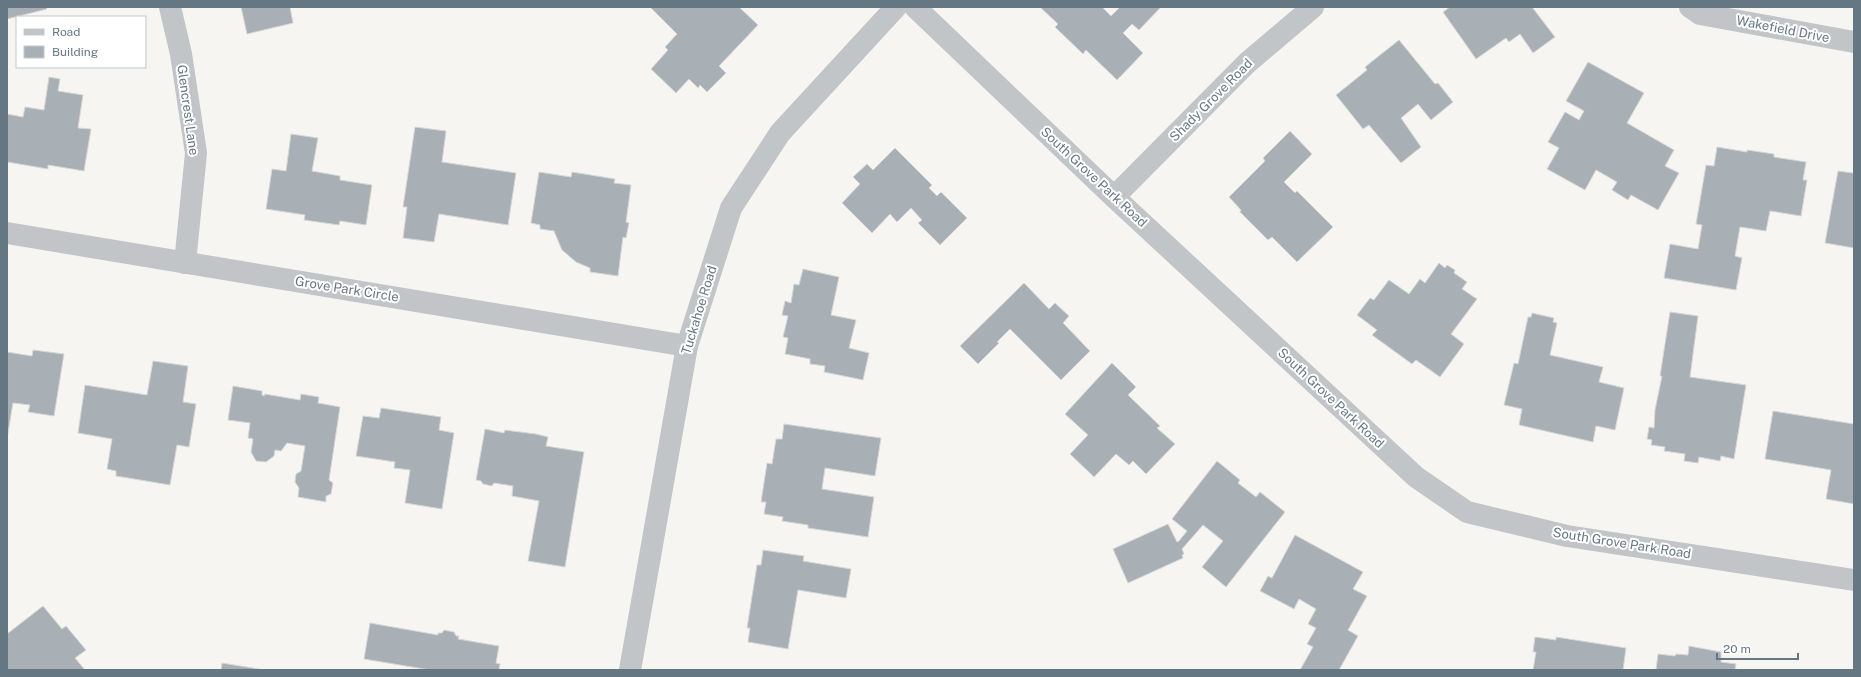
<svg xmlns="http://www.w3.org/2000/svg" width="1861" height="677" font-family="'Public Sans',sans-serif">
<style>
.building{fill:#a8b0b5;stroke:#d7d7d5}
.lines{fill:none;stroke-linecap:round;stroke-linejoin:round}
.minor{stroke:#c1c5c8;stroke-width:22}
.labels{text-anchor:middle;dominant-baseline:central;stroke-width:4;stroke-linejoin:round;paint-order:stroke}
.street-label{font-size:13px;fill:#657782;stroke:#fff}
</style>
<rect width="100%" height="100%" fill="#f6f5f2"/>
<!-- building -->
<g class="building">
<polygon points="7,7 46,7 47,9 7,19"/>
<polygon points="241,7 290,7 293,23 247,34"/>
<polygon points="653,7 739,7 758,25 719,66 726,73 707,92 700,85 698,88 689,79 676,93 651,69 668,50 665,47 677,34 651,8"/>
<polygon points="1040,7 1102,7 1111,16 1120,7 1161,7 1139,30 1132,24 1123,33 1143,53 1117,80 1086,50 1083,54 1055,27 1058,24"/>
<polygon points="1450,7 1532,7 1555,37 1533,53 1520,34 1509,42 1506,38 1476,59 1443,12"/>
<polygon points="1399,40 1435,84 1438,83 1453,102 1431,120 1418,104 1401,118 1421,147 1401,163 1369,125 1363,129 1336,95 1367,70 1365,67"/>
<polygon points="1588,62 1644,93 1627,123 1674,150 1665,166 1679,173 1658,210 1631,195 1628,200 1612,190 1617,182 1596,170 1585,190 1547,169 1559,148 1548,142 1565,112 1579,120 1584,111 1566,101"/>
<polygon points="49,77 60,79 58,91 83,95 78,128 91,129 84,171 48,165 48,169 7,162 7,114 23,117 25,107 44,110"/>
<polygon points="415,127 446,131 442,162 516,173 508,225 439,214 434,242 403,238 407,207 403,207"/>
<polygon points="1290,131 1312,154 1284,182 1295,193 1297,191 1333,227 1297,262 1272,237 1268,240 1240,212 1241,210 1229,197 1265,161 1263,158"/>
<polygon points="291,134 318,138 312,171 340,176 340,180 372,185 366,225 340,221 339,225 304,220 305,215 266,209 272,169 286,171"/>
<polygon points="1717,147 1747,152 1747,150 1774,154 1774,157 1806,162 1803,180 1807,180 1801,216 1770,211 1766,231 1740,227 1735,256 1742,258 1736,290 1664,278 1670,244 1698,249 1702,225 1696,224 1706,165 1714,166"/>
<polygon points="895,148 932,185 929,188 937,196 941,192 967,218 940,245 918,223 922,220 911,208 897,222 890,214 872,233 842,203 860,184 853,177 867,164 873,170"/>
<polygon points="1838,171 1853,173 1854,171 1854,248 1825,243"/>
<polygon points="539,172 571,177 572,172 615,179 614,183 631,185 626,222 629,223 626,238 623,237 618,276 590,272 590,268 576,262 562,250 554,231 540,229 540,225 531,223"/>
<polygon points="1439,263 1445,268 1447,265 1455,270 1454,273 1467,282 1462,289 1477,299 1451,334 1464,344 1440,377 1416,360 1412,364 1372,335 1377,330 1357,315 1370,298 1374,300 1389,280 1409,294 1420,279 1425,283"/>
<polygon points="803,269 839,277 831,315 856,320 849,348 869,353 863,380 824,372 825,366 810,364 810,359 785,354 788,338 783,337 788,316 782,315 785,301 791,303 794,284 799,285"/>
<polygon points="1024,283 1049,309 1055,303 1069,316 1063,323 1090,351 1061,380 1010,329 997,342 999,343 978,364 960,346"/>
<polygon points="1670,312 1698,316 1690,377 1746,385 1734,459 1721,456 1720,461 1699,457 1698,463 1684,461 1685,454 1664,451 1665,447 1651,445 1652,440 1647,439 1649,427 1654,428 1655,410 1662,376 1660,376"/>
<polygon points="1532,313 1554,318 1553,322 1557,323 1550,355 1603,367 1599,382 1624,388 1615,430 1596,426 1593,442 1519,425 1522,409 1504,405 1514,363 1518,364 1528,317 1531,317"/>
<polygon points="33,350 64,354 54,416 28,412 30,405 13,403 7,439 7,352 32,356"/>
<polygon points="153,361 188,366 183,402 196,404 189,447 177,445 170,485 116,476 116,471 107,469 112,439 78,433 85,385 147,395"/>
<polygon points="1112,363 1136,387 1128,395 1160,426 1157,428 1175,444 1146,474 1133,461 1129,465 1116,454 1094,477 1070,454 1088,435 1065,414"/>
<polygon points="233,386 262,391 262,395 264,396 265,394 300,400 301,394 319,397 318,403 340,407 329,480 333,483 331,494 326,496 326,502 298,497 299,488 295,482 296,474 301,471 305,446 287,443 281,451 275,450 274,456 266,462 256,461 251,452 253,439 248,438 250,423 228,420"/>
<polygon points="381,408 441,417 439,430 454,433 442,509 405,503 410,470 394,468 395,462 356,456 363,416 379,418"/>
<polygon points="1773,411 1854,424 1854,504 1826,499 1831,470 1765,459"/>
<polygon points="784,424 881,438 875,476 825,468 822,489 874,497 868,537 808,528 808,525 782,521 783,517 764,514 766,502 761,502 767,463 772,464 776,439 782,439"/>
<polygon points="485,429 504,433 505,430 536,434 548,437 546,446 584,452 565,567 528,561 539,501 512,496 513,486 494,483 492,486 483,484 481,481 476,480"/>
<polygon points="1217,461 1240,480 1238,483 1256,497 1260,492 1285,512 1226,587 1202,567 1223,541 1203,525 1182,549 1184,554 1182,555 1183,558 1128,583 1113,549 1168,524 1177,542 1179,541 1187,531 1172,519"/>
<polygon points="1295,535 1363,572 1353,589 1367,596 1348,630 1358,636 1339,670 1300,670 1313,647 1307,644 1316,628 1308,624 1316,609 1299,599 1294,609 1260,591 1268,576 1272,578"/>
<polygon points="763,550 804,556 803,561 851,569 846,598 798,590 788,649 748,642 750,628 747,628 757,565 761,565"/>
<polygon points="43,606 62,629 66,626 86,650 75,658 85,670 7,670 7,634"/>
<polygon points="370,623 438,635 438,633 442,633 444,630 454,632 456,636 459,636 458,639 499,646 496,663 500,664 499,670 430,670 364,659"/>
<polygon points="1535,637 1556,640 1556,637 1626,648 1623,670 1533,670 1536,652 1533,652"/>
<polygon points="1689,646 1721,652 1721,662 1736,664 1735,669 1741,670 1656,670 1658,654 1675,656 1676,654 1688,655"/>
<polygon points="222,663 265,670 221,670"/>
</g>
<g class="lines">
<!-- minor -->
<g class="minor">
<polyline points="170,7 181,54 196,153 185,263"/>
<polyline points="915,7 1114,197 1416,477 1467,512 1567,536 1854,580"/>
<polyline points="1690,7 1700,14 1854,42"/>
<polyline points="1114,197 1247,63 1313,7"/>
<polyline points="7,233 687,346"/>
<polyline points="630,670 687,346 731,208 780,133 896,7"/>
</g>
</g>
<g class="labels">
<!-- street labels -->
<g class="street-label">
<text transform="translate(1783 29) rotate(11)">Wakefield Drive</text>
<text transform="translate(1211 100) rotate(-45)">Shady Grove Road</text>
<text transform="translate(188 110) rotate(82)">Glencrest Lane</text>
<text transform="translate(1094 177) rotate(43)">South Grove Park Road</text>
<text transform="translate(347 289) rotate(9)">Grove Park Circle</text>
<text transform="translate(699 310) rotate(-73)">Tuckahoe Road</text>
<text transform="translate(1331 398) rotate(43)">South Grove Park Road</text>
<text transform="translate(1622 543) rotate(9)">South Grove Park Road</text>
</g>
</g>
<!-- border -->
<rect width="1861" height="677" fill="none" stroke="#657782" stroke-width="16"/>
<!-- legend -->
<rect x="16" y="16" width="130" height="52" fill="#ffffff" stroke="#c1c9cd"/>
<rect x="24" y="29" width="20" height="6" fill="#c1c5c8" stroke="#c1c9cd"/>
<text x="52" y="36" font-size="12" fill="#657782">Road</text>
<rect x="24" y="46" width="20" height="12" fill="#a8b0b5" stroke="#c1c9cd"/>
<text x="52" y="56" font-size="12" fill="#657782">Building</text>
<!-- scale -->
<path d="M1717 653v6h81v-6" fill="none" stroke="#657782" stroke-width="2"/>
<text x="1723" y="653" font-size="12" fill="#657782" stroke="#ffffff" stroke-width="3" paint-order="stroke">20 m</text>
</svg>
